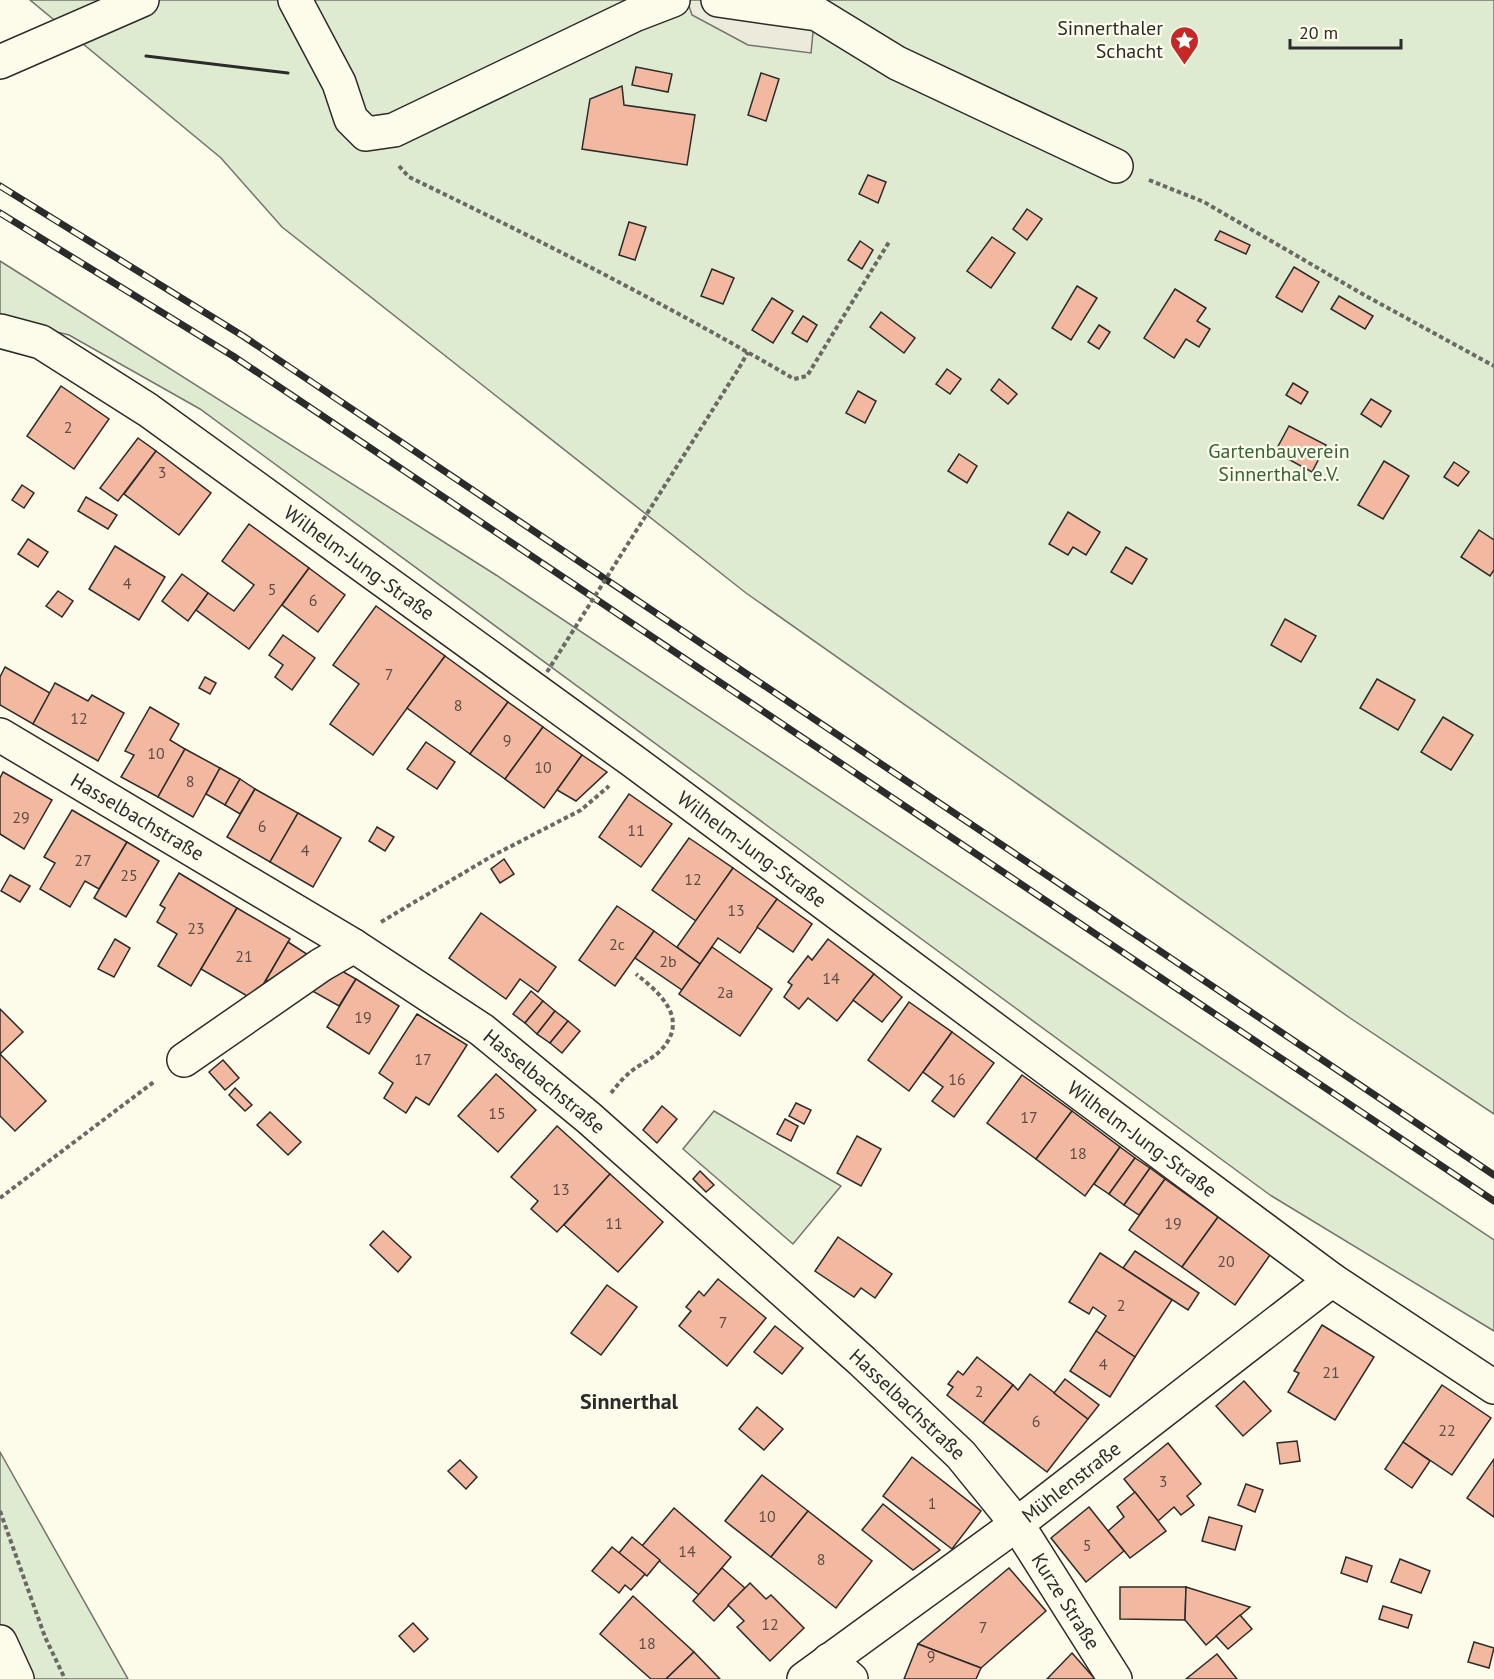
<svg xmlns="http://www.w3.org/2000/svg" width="1494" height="1679" font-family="'PT Sans',sans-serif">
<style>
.green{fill:#deebd1;stroke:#74746e;stroke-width:1.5}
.parking{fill:#eceadb;stroke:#74746e;stroke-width:1.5}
.building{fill:#f2b8a0;stroke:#2b2b2b;stroke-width:1.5}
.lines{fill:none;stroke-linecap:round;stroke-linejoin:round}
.minor-casing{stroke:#2b2b2b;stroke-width:36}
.major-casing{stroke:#2b2b2b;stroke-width:36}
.highway-casing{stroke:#2b2b2b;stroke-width:36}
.path{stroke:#6a6964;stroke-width:4;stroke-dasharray:4.5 3;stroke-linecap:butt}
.minor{stroke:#fdfbea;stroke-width:33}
.major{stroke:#fdfbea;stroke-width:33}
.highway{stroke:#fdfbea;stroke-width:33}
.rail-casing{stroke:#2b2b2b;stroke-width:7}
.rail{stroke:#fdfbea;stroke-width:4.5;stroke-dasharray:14;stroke-linecap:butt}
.path-bridge{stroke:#6a6964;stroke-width:4;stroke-dasharray:4.5 3;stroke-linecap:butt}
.wall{stroke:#2b2b2b;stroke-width:3}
.labels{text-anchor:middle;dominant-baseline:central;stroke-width:4.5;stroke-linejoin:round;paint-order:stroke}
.number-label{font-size:16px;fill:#5d4e48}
.poi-label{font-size:20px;fill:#2b2b2b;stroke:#fdfbea;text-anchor:end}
.park-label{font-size:20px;fill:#34623c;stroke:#fdfbea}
.street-label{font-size:20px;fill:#2b2b2b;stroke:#fdfbea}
.quarter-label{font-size:22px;font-weight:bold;fill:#2b2b2b;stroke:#fdfbea}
</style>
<rect width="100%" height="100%" fill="#fdfbea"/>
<!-- green -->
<g class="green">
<polygon points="30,0 1494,0 1494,1114 1350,1018 746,593 282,227 221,158"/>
<polygon points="0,261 496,575 1494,1240 1494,1331 1270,1195 200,409 69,335 0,318"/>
<polygon points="714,1111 841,1186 793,1244 683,1149"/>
<polygon points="0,1452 128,1679 0,1679"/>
</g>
<!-- parking -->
<polygon class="parking" points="687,0 816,0 811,53 748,45 692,15"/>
<!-- building -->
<g class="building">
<polygon points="636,67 672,74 668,92 632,85"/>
<polygon points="761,73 779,79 766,121 748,115"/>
<polygon points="622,86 624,105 695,115 687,165 582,149 590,99"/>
<polygon points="868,175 886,182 878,203 859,194"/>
<polygon points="1027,209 1042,219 1027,240 1013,229"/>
<polygon points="629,222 646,227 635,260 619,255"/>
<polygon points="1220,231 1250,245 1246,254 1215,240"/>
<polygon points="992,237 1015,253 991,288 967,271"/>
<polygon points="860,241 873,250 862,269 848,260"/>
<polygon points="1294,267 1319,282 1302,312 1276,297"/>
<polygon points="712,269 734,278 723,304 701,296"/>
<polygon points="1077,286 1097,298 1071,340 1052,328"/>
<polygon points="1175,289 1206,308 1197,321 1210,329 1199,347 1186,339 1174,358 1144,338"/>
<polygon points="1339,296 1373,316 1365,329 1331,309"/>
<polygon points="772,298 793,311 773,343 752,330"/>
<polygon points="881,312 915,338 904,353 870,327"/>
<polygon points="803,316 817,325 807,342 792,333"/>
<polygon points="1099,325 1110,332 1099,349 1088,342"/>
<polygon points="947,369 961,379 950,394 936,384"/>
<polygon points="999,379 1017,394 1008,404 991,390"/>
<polygon points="1293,383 1308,392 1301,404 1286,395"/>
<polygon points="61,386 109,419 74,469 27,436"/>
<polygon points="858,391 876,401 865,423 846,413"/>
<polygon points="1371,399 1391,411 1381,427 1361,414"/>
<polygon points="1289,426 1326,445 1312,472 1275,452"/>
<polygon points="138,438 156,451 118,501 100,488"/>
<polygon points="156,451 211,493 179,535 124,494"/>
<polygon points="959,454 977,466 967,483 948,471"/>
<polygon points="1384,461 1409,476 1383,519 1358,505"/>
<polygon points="1454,462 1469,472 1458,486 1444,477"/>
<polygon points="22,485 34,493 24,508 12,500"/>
<polygon points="86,497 117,515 108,529 78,511"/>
<polygon points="1068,512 1100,532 1086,555 1073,547 1068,555 1049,544"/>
<polygon points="249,524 309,568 249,649 196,610 208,593 234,611 254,585 222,561"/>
<polygon points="1479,530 1494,540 1494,570 1490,576 1461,557"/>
<polygon points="28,539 48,552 38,567 18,554"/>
<polygon points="115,546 165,577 139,620 89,589"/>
<polygon points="1126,547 1147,559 1132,584 1111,572"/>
<polygon points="309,568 345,595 318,632 282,605"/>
<polygon points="182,574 208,593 188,621 162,601"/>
<polygon points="58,591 73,601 62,617 46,606"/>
<polygon points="376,606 445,656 373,755 330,724 359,684 333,665"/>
<polygon points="1285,619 1316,636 1301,662 1271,645"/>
<polygon points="283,635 315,658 292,690 275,677 283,665 269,655"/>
<polygon points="445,656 508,702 470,754 407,708"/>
<polygon points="5,667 50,693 33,724 0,705 0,677"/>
<polygon points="205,677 216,683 210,694 199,688"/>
<polygon points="1377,679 1415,700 1398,730 1360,708"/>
<polygon points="55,683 88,701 92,695 124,713 98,761 33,724"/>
<polygon points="508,702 543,727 505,779 470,754"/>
<polygon points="150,707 179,724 170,740 185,749 158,797 121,777 134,755 125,751"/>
<polygon points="1443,717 1473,735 1451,770 1421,752"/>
<polygon points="543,727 582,755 544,808 505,779"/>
<polygon points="426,742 455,762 437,789 407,769"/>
<polygon points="185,749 220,768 193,817 158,797"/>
<polygon points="582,755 607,772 576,801 557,790"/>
<polygon points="220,768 240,779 225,805 206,794"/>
<polygon points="3,772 52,800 24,849 0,834 0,778"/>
<polygon points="240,779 255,789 240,814 225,805"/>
<polygon points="255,789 298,813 270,862 227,837"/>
<polygon points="629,794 672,824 641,867 599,837"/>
<polygon points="72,810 127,842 99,889 85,881 70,907 40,889 55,863 44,857"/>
<polygon points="298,813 341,838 313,887 270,862"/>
<polygon points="377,827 394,837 385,851 369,841"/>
<polygon points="689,838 733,868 696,921 652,890"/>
<polygon points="127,842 159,861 126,917 94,898"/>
<polygon points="504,859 514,874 500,883 491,869"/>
<polygon points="733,868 777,899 740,953 718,938 700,964 677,947"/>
<polygon points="179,873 237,908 191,986 158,966 177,934 157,922 165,908 160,905"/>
<polygon points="10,875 30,886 20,902 1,891"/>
<polygon points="777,899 812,924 793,952 757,927"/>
<polygon points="617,906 654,931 615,986 579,960"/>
<polygon points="237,908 290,939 254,1000 201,969"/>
<polygon points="481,913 556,967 538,992 520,979 506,999 449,958"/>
<polygon points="654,931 700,964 682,990 635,958"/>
<polygon points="115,939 130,948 114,977 98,969"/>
<polygon points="828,939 874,974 837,1021 808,998 799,1009 784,997 792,985 788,982 808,956 812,960"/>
<polygon points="288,942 313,958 276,986 266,980"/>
<polygon points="712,947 772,989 740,1036 679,994"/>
<polygon points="333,966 356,979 339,1006 307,988"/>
<polygon points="874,974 902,997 882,1022 853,1000"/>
<polygon points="356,979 399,1006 369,1054 327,1027"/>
<polygon points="531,991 543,1001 525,1023 513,1014"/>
<polygon points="543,1001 555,1011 537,1034 525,1023"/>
<polygon points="909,1002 952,1032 909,1091 868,1060"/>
<polygon points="0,1009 23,1032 0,1054"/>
<polygon points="555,1011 568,1021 550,1043 537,1034"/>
<polygon points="417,1014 467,1045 429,1105 416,1097 406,1113 384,1098 393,1083 379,1073"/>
<polygon points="568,1021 580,1031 562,1053 550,1043"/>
<polygon points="952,1032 994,1063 954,1117 932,1101 943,1087 923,1072"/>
<polygon points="0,1054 46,1101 15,1131 0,1116"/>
<polygon points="223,1060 239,1078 225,1090 209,1072"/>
<polygon points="496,1074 536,1110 498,1152 458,1116"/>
<polygon points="1022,1075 1072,1111 1036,1159 987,1123"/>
<polygon points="235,1088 252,1105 245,1111 229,1095"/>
<polygon points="796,1103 811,1110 804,1124 789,1116"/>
<polygon points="662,1106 677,1119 657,1143 643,1130"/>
<polygon points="1072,1111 1120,1147 1085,1196 1036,1159"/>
<polygon points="270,1112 301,1142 288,1155 257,1125"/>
<polygon points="785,1119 798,1126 791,1141 777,1134"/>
<polygon points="557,1126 610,1174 557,1232 531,1209 538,1201 511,1177"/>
<polygon points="857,1136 881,1149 861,1186 837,1173"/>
<polygon points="1120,1147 1135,1158 1109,1194 1094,1184"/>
<polygon points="1135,1158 1150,1168 1124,1205 1109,1194"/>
<polygon points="1150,1168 1165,1179 1139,1215 1124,1205"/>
<polygon points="700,1171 714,1185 706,1192 693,1179"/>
<polygon points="610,1174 663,1222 618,1272 564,1225"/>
<polygon points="1165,1179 1218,1217 1182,1267 1129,1230"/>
<polygon points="1218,1217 1270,1255 1235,1305 1182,1267"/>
<polygon points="383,1231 411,1257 398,1272 370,1245"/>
<polygon points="838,1237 892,1274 875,1298 861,1288 854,1297 815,1271"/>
<polygon points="1135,1251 1199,1293 1188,1310 1123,1268"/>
<polygon points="1100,1253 1172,1300 1135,1357 1096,1331 1106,1316 1093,1307 1089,1314 1069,1302"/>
<polygon points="718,1279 766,1318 727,1366 679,1326 691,1311 686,1307 699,1291 704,1296"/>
<polygon points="607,1285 637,1307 601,1355 571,1333"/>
<polygon points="1322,1325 1374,1357 1335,1420 1288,1392 1299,1373 1294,1371"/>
<polygon points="775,1326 803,1348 782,1374 754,1352"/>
<polygon points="1096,1331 1135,1357 1110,1397 1070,1371"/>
<polygon points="977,1357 1013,1385 983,1423 947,1395 953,1387 948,1384 958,1371 963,1375"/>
<polygon points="1030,1374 1088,1419 1047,1472 983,1423 1013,1385 1018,1390"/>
<polygon points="1065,1379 1099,1405 1088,1419 1054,1393"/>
<polygon points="1244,1381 1271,1411 1243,1436 1216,1406"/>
<polygon points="1442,1385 1491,1418 1452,1475 1403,1442"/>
<polygon points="757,1407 783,1429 764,1450 739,1429"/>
<polygon points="1297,1441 1300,1461 1280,1464 1277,1443"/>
<polygon points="1403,1442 1430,1461 1412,1488 1385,1469"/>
<polygon points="1168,1443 1201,1484 1187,1496 1194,1505 1181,1515 1174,1507 1158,1521 1124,1479"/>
<polygon points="912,1457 981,1511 952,1549 883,1496"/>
<polygon points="1494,1459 1494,1517 1467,1498"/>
<polygon points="460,1460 477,1477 466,1489 448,1471"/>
<polygon points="762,1475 808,1511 771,1557 725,1521"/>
<polygon points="1246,1484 1263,1490 1255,1512 1238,1505"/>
<polygon points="1135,1492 1166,1531 1130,1558 1108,1531 1124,1517 1117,1507"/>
<polygon points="883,1504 940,1550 913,1570 862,1530"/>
<polygon points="1089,1507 1124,1551 1086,1582 1051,1538"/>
<polygon points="674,1508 731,1557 699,1595 642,1546"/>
<polygon points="808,1511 872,1561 836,1608 771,1557"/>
<polygon points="1209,1517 1242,1526 1235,1550 1202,1541"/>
<polygon points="632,1537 660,1560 647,1576 619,1553"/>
<polygon points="612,1547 645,1574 631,1590 625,1585 619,1593 592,1571"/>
<polygon points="1346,1557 1372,1566 1367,1582 1341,1573"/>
<polygon points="1400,1559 1430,1571 1421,1593 1391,1582"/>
<polygon points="722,1568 745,1588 714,1621 693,1601"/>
<polygon points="1009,1568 1046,1611 981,1668 918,1644"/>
<polygon points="750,1583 766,1599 771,1595 804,1628 770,1661 737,1627 744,1621 728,1605"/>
<polygon points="1120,1587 1186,1587 1185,1620 1120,1619"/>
<polygon points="1186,1587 1250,1607 1206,1645 1185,1620"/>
<polygon points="633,1596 694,1652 666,1679 651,1679 600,1634"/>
<polygon points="1383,1606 1412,1615 1408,1628 1379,1619"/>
<polygon points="1240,1615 1252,1629 1228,1649 1216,1636"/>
<polygon points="413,1623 428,1639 414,1652 399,1636"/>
<polygon points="1474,1642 1494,1648 1489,1668 1468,1662"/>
<polygon points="918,1644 981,1668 976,1679 904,1679"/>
<polygon points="694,1652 720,1679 666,1679"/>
<polygon points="1072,1653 1095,1679 1047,1679"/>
<polygon points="1217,1654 1237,1679 1186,1679"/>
</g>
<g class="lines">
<defs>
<g id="minor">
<polyline points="295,0 339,83 351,119 366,134 394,130 634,15 673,0"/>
<polyline points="718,0 817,14 897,63 1116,166"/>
<path id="s1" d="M0,331L41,342L148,410L633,761L1332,1280L1494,1387"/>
<path id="s2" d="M0,735L354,946L482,1030L589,1118L862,1361L961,1455L1017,1524L1115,1679"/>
<polyline points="184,1060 321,965 354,946"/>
<polyline points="829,1660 851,1679"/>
<path id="s3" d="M804,1679L1017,1524L1332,1280"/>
</g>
<polyline id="major" points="0,1642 17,1679"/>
<polyline id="highway" points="0,62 142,0"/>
</defs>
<!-- minor casing -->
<use href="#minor" class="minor-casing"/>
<!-- major casing -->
<use href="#major" class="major-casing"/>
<!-- highway casing -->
<use href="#highway" class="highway-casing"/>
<!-- path -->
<g class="path">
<path d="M399,166L409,177C539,240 670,306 794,379L807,376L889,242"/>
<polyline points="1149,180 1204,202 1366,296 1494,366"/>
<polyline points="739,368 748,352"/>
<polyline points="381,922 492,856 581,810 609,786"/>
<path d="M611,1093C616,1087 621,1080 627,1075C637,1065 652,1060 661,1050C690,1019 660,993 636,974"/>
<polyline points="0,1198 155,1081"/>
<polyline points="0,1511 45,1637 65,1679"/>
</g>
<!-- minor -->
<use href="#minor" class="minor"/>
<!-- major -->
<use href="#major" class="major"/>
<!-- highway -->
<use href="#highway" class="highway"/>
<defs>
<g id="rail">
<polyline points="0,186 243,336 1494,1175"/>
<polyline points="0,213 233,356 1494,1201"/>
</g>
</defs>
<!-- rail casing -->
<use href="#rail" class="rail-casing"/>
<!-- rail -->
<use href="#rail" class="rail"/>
<!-- path-bridge -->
<polyline class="path-bridge" points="547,672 739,368"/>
<!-- wall -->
<polyline class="wall" points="146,56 288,73"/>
</g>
<!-- icons -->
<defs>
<symbol id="sight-pin" viewBox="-11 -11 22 30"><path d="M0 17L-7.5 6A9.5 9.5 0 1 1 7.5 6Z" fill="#c62828" stroke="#fdfbea"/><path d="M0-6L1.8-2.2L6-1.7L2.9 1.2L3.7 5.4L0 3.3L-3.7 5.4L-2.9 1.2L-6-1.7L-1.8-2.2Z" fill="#fff"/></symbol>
</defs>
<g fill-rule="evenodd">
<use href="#sight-pin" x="1168" y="24" width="33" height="45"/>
</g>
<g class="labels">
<!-- number labels -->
<g class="number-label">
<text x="68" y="427">2</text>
<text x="162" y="472">3</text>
<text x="127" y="583">4</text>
<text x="272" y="589">5</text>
<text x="313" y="600">6</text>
<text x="389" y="674">7</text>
<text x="458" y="705">8</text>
<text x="79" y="718">12</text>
<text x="507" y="740">9</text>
<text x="156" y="753">10</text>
<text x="543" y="767">10</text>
<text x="190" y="781">8</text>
<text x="21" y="817">29</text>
<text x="262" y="826">6</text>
<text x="636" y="830">11</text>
<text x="305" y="850">4</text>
<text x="83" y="860">27</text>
<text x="129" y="875">25</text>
<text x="693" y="879">12</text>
<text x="736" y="910">13</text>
<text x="196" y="928">23</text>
<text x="617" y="944">2c</text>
<text x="244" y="956">21</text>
<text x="668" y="961">2b</text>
<text x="831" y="978">14</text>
<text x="725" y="992">2a</text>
<text x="363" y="1017">19</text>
<text x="423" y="1059">17</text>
<text x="957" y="1079">16</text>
<text x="497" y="1113">15</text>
<text x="1029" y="1117">17</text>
<text x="1078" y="1153">18</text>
<text x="561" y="1189">13</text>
<text x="614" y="1223">11</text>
<text x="1173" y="1223">19</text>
<text x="1226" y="1261">20</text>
<text x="1121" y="1305">2</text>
<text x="723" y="1322">7</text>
<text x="1103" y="1364">4</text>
<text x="1331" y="1372">21</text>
<text x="979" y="1391">2</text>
<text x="1036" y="1421">6</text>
<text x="1447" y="1430">22</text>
<text x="1163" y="1481">3</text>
<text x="932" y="1503">1</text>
<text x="767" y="1516">10</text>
<text x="1087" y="1545">5</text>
<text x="687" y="1551">14</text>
<text x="821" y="1559">8</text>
<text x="770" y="1624">12</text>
<text x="983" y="1627">7</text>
<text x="647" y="1643">18</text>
<text x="931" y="1656">9</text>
</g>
<!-- poi labels -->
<g class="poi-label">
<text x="1163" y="28">Sinnerthaler<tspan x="1163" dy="23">Schacht</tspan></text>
</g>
<!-- park labels -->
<g class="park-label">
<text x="1279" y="451">Gartenbauverein<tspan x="1279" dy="23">Sinnerthal e.V.</tspan></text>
</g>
<!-- street labels -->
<g class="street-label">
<text stroke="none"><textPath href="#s1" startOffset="430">Wilhelm-Jung-Straße</textPath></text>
<text stroke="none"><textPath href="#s2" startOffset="160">Hasselbachstraße</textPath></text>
<text stroke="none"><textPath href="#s1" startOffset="916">Wilhelm-Jung-Straße</textPath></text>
<text stroke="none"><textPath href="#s2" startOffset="646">Hasselbachstraße</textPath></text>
<text stroke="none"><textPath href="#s1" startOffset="1402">Wilhelm-Jung-Straße</textPath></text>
<text stroke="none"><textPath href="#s2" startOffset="1132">Hasselbachstraße</textPath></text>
<text stroke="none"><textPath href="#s3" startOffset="332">Mühlenstraße</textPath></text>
<text stroke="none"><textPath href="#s2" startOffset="1386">Kurze Straße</textPath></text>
</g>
<!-- quarter labels -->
<g class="quarter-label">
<text x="629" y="1401">Sinnerthal</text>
</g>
</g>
<!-- scale -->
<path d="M1290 39v9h111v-9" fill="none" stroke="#2b2b2b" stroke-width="3"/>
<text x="1299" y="39" font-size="18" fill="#2b2b2b" stroke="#fdfbea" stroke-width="4.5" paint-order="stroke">20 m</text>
</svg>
